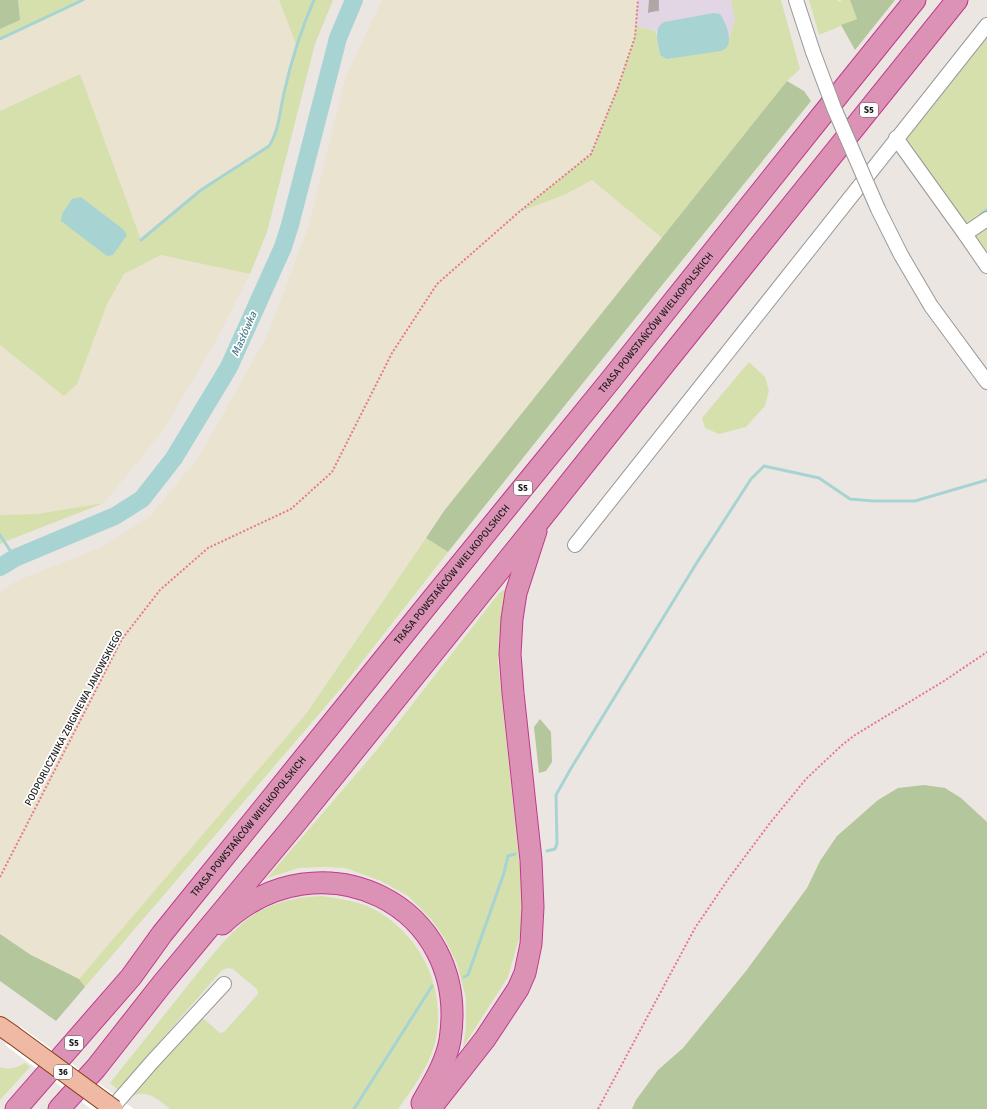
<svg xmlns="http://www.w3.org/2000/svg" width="987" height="1109" font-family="Signika,sans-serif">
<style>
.industrial{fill:#e2d5e4}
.farmland{fill:#e9e3cf}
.grass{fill:#d5e0ad}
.forest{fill:#b4c69c}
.water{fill:#a7d4d2}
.pier{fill:#fff}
.shadow{fill:#0003}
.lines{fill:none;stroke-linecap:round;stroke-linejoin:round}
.stream{stroke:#a7d4d2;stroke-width:3}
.river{stroke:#a7d4d2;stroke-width:18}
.building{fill:#b0a7a5}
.minor-casing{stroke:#989898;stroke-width:16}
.major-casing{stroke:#823c11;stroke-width:20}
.highway-casing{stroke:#c1388e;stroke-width:23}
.path{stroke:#e8778b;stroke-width:2;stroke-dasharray:2 2;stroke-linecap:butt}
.minor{stroke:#fff;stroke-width:14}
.major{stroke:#f0b9a3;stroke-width:18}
.highway{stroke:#db92b4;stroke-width:21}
.minor-bridge-casing{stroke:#989898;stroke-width:16;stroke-linecap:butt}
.major-bridge-casing{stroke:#823c11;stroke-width:20;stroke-linecap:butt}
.minor-bridge{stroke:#fff;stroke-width:14}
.major-bridge{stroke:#f0b9a3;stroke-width:18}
.labels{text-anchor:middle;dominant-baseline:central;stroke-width:3.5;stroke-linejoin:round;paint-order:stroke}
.shield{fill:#fff;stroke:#5f5f5f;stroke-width:1}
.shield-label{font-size:9px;font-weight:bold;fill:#1b1b1b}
.street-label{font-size:10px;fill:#1b1b1b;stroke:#fff}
.water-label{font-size:11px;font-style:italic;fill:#4a7c8a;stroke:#fff}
</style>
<rect width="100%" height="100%" fill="#ece6e2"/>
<!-- industrial -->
<polygon class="industrial" points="638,0 731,0 735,19 727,47 636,26"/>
<!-- farmland -->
<g class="farmland">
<polygon points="82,0 279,0 297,47 284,92 274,138 269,146 201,190 141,240 80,75 0,111 0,38"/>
<polygon points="382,0 638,0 635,37 617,90 591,154 520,211 566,194 592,180 662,238 444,511 306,714 79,979 31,955 0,934 0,592 16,581 104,546 150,516 199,457 267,336 308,228 346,76"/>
<polygon points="161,255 250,274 214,344 164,429 104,503 37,514 0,515 0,345 64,396 107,304 124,274"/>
</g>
<!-- grass -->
<g class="grass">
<polygon points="18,0 82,0 0,38 0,29 20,20"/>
<polygon points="279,0 333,0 315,44 267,232 250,274 161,255 124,274 107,304 77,384 64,396 0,345 0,111 80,74 141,240 201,190 269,146 274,138 284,92 297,47"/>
<polygon points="731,0 781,0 800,69 787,81 662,238 592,180 566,194 519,212 591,154 617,90 635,37 636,26 656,31 660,55 727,47 735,19"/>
<polygon points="809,0 838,0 839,2 842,0 850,0 857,19 819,35"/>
<polygon points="987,38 987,254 906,139"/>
<polygon points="749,362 765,377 769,391 765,406 746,427 719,434 705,428 702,418"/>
<polygon points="104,503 4,542 0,544 0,515 37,514"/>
<polygon points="426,538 448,552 343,686 85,987 79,979 306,714"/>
<polygon points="504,590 506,593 499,635 498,662 523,897 520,935 508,977 463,1047 466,1028 466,998 457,964 445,939 431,919 408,896 381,881 345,868 326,867 299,868 267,878 376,751 499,593"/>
<path d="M322,896C341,899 361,901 377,911C415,933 438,973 438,1016C438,1026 437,1037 434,1046C427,1070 412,1089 398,1109H170C157,1098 144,1087 128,1099L202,1019H204L220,1033L224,1032L258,994L257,989L233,969L228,968L222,970L118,1090L110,1083C136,1050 162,1018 188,985C208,961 233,926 260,911C280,900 300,897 322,896Z"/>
<path d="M25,1063L30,1067L0,1100V1067C10,1070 17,1068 25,1063Z"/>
</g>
<!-- forest -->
<g class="forest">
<polygon points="0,0 18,0 20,20 0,29"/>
<polygon points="850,0 895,0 855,50 841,25 857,19"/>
<polygon points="787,81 804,91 811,101 566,404 448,552 426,538 444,511"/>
<polygon points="540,719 551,732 552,762 546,771 539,773 534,727"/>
<polygon points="924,785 945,788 961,798 987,822 987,1109 632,1109 636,1100 658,1070 683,1048 746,971 807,888 820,861 837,836 878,800 898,788"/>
<polygon points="0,934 31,955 79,979 85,987 56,1021 0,981"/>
</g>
<!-- water -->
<g class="water">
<path d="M714,13L720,14C725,21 733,39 727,47C725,49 723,50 721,51L667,59L660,55C659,44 652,29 664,22Z"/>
<polygon points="81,197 124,230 127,235 113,255 107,256 61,221 62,214 72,199"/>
</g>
<!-- pier -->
<polygon class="pier" points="20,1026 134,1109 91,1109 5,1045"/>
<!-- shadow -->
<polygon class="shadow" points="650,0 659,0 659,11 649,12"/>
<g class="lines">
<!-- stream -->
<g class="stream">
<polyline points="0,39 83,0"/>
<polyline points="981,214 987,210"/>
<path d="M141,240L201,190L269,146C279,131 280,110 284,93C291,61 301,30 314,0"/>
<polyline points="0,535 15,558"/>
<polyline points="547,851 555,849 557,843 556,795 570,770 696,564 751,479 764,466 819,478 850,499 873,501 915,501 987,480"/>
<polyline points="464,977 468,975 504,873 508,856 515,854"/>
<polyline points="354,1109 432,986"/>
</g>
<!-- river -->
<polyline class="river" points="0,567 15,558 115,516 142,499 174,458 229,367 283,247 290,225 338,38 354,0"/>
</g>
<!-- building -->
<polygon class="building" points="649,0 658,0 658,10 648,13"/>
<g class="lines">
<defs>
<g id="minor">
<polyline points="796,0 813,52"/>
<polyline points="896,138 965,234 987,266"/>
<polyline points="878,209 901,255 931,306 987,382"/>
<polyline points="965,234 987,219"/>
<polyline points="575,545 987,25"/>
<polyline points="111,1109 152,1062 224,984"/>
</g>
<polyline id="major" points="0,1026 13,1035"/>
<g id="highway">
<path d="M222,924C320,832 471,904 450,1040C446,1063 433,1083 422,1103"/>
<path id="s1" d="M16,1109L131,977L162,934L429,603L609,382L819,119L915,0"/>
<polyline points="59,1109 96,1068 162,984 295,824 540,520 666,362 957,0"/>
<polyline points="430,1109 485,1039 518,989 525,973 531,944 533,907 531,860 513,693 510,654 512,619 516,593 536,531"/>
</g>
</defs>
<!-- minor casing -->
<use href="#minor" class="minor-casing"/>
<!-- major casing -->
<use href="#major" class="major-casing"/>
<!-- highway casing -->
<use href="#highway" class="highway-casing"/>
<!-- path -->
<g class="path">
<polyline points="0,877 122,639 160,590 208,548 291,509 332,472 392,353 437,284 519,212 591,154 617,90 635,37 638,0"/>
<polyline points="598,1109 695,928 729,878 770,823 806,779 842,745 855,735 944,681 987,652"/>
</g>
<!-- minor -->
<use href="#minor" class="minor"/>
<!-- major -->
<use href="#major" class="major"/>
<!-- highway -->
<use href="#highway" class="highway"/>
<defs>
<polyline id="minor-bridge" points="813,52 834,108 878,209"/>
<polyline id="major-bridge" points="13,1035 114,1109"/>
</defs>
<!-- minor-bridge casing -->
<use href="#minor-bridge" class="minor-bridge-casing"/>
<!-- major-bridge casing -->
<use href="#major-bridge" class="major-bridge-casing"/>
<!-- minor-bridge -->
<use href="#minor-bridge" class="minor-bridge"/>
<!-- major-bridge -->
<use href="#major-bridge" class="major-bridge"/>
</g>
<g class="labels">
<!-- shield labels -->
<g class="shield">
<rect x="860" y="103" width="18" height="14" rx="3"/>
<rect x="514" y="481" width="18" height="14" rx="3"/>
<rect x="65" y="1036" width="18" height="14" rx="3"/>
<rect x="54" y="1065" width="18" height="14" rx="3"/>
</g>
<g class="shield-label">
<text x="869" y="110">S5</text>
<text x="523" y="488">S5</text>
<text x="74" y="1043">S5</text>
<text x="63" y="1072">36</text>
</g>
<!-- street labels -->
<g class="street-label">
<text stroke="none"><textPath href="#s1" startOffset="1014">TRASA POWSTAŃCÓW WIELKOPOLSKICH</textPath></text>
<text stroke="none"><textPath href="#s1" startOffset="690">TRASA POWSTAŃCÓW WIELKOPOLSKICH</textPath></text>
<text transform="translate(74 718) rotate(-62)">PODPORUCZNIKA ZBIGNIEWA JANOWSKIEGO</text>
<text stroke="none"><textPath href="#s1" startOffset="366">TRASA POWSTAŃCÓW WIELKOPOLSKICH</textPath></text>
</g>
<!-- water labels -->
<g class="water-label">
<text transform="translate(244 334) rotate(-66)">Masłówka</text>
</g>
</g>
</svg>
